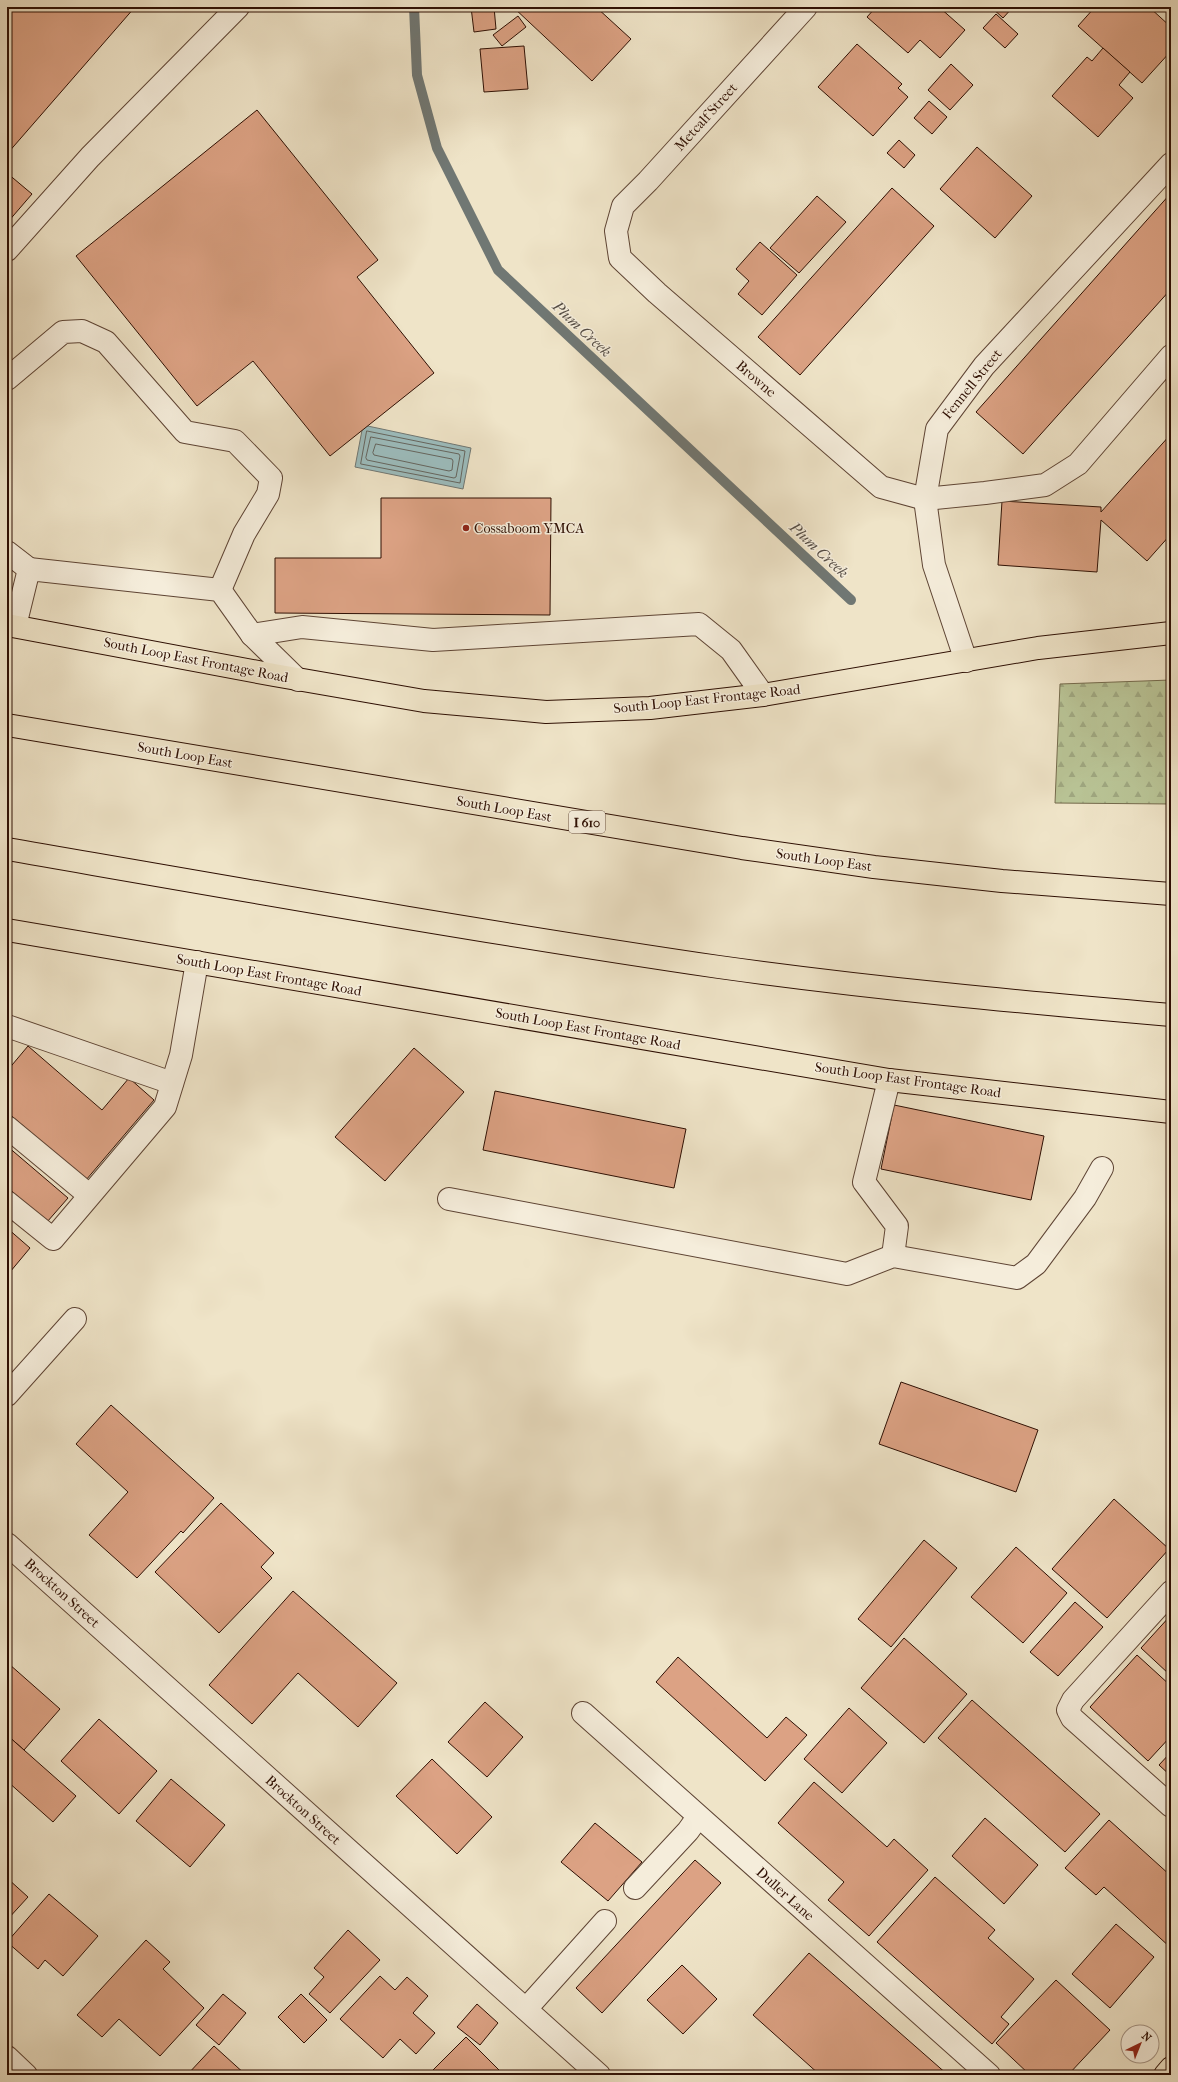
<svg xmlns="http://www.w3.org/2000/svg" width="1178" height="2082" font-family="'IM FELL French Canon',serif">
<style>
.forest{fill:url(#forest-firs);stroke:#746a4c}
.water{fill:#9cbdbe;stroke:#707773}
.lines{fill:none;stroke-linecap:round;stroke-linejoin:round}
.shore{stroke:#656660;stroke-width:1}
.stream{stroke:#707773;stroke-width:10}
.building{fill:#dca284;stroke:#2e0f03}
.minor-casing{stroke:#5e4434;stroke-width:24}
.major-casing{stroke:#2e0f03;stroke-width:24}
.highway-casing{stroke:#2e0f03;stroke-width:24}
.minor{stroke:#f5eddb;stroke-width:22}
.major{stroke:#efe4c8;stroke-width:22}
.highway{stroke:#efe4c8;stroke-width:22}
.poi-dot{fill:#8f2418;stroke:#f5eddb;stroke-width:1.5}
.labels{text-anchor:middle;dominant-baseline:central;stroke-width:3;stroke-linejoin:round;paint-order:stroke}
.shield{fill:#f5eddb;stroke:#6a5244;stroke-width:1}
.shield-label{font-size:13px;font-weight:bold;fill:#2e0f03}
.street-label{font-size:14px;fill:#2e0f03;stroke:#f5eddb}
.poi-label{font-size:14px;fill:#2e0f03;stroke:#f5eddb;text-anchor:start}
.water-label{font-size:15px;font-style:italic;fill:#544c44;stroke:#f5eddb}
</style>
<defs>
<pattern id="forest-firs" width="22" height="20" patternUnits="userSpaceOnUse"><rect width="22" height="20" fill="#b9c496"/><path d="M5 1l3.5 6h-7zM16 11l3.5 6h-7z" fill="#9fa780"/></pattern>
</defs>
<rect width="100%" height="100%" fill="#efe4c8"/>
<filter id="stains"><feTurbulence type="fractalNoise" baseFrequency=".005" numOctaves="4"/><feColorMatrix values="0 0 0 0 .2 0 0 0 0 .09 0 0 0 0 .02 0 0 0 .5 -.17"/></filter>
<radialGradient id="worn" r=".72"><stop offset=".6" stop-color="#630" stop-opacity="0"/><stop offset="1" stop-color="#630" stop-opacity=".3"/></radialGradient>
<!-- forest -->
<polygon class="forest" points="1171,680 1171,804 1055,803 1060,684"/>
<!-- water -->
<polygon class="water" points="363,425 471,448 463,489 355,467"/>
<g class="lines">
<!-- shore -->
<g class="shore">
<polygon points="367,431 465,451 460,483 361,464"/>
<polygon points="371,437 459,454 460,456 456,477 454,478 367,460 366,458"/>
<polygon points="376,444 452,459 453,461 452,470 449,471 374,455 373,453"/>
</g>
<!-- stream -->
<polyline class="stream" points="414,7 417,75 437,148 498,270 851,600"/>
</g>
<!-- building -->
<g class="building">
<polygon points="7,7 135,7 7,154"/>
<polygon points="471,7 494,7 496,29 474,32"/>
<polygon points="513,7 596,7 631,39 592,81"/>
<polygon points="876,7 939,7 965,30 940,58 920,40 908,53 867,17"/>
<polygon points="991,7 1013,7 1003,18"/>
<polygon points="1095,7 1149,7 1171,27 1171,51 1142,83 1078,26"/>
<polygon points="996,14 1018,34 1005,48 983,28"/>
<polygon points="518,16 526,27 502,46 493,35"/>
<polygon points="857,44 902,84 898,88 908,97 873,136 818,87"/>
<polygon points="524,46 528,89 484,92 480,49"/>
<polygon points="1103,48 1130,72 1119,85 1133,98 1098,137 1052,96 1087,57 1092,61"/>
<polygon points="951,64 973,85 950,110 928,90"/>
<polygon points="929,101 947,117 932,134 914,118"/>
<polygon points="257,110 378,260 357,277 434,373 330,456 253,361 197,406 76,256"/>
<polygon points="899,140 915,155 904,168 887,153"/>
<polygon points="977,147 1032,196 995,238 940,189"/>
<polygon points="7,173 32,194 7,223"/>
<polygon points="892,188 934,226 800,375 758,337"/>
<polygon points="1171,193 1171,289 1023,454 976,412"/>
<polygon points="817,196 846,222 799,273 770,248"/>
<polygon points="760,242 797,275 762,315 738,294 749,281 736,269"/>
<polygon points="1171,434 1171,534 1147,561 1101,520 1097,572 998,565 1002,501 1101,507 1101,512"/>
<polygon points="381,498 551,498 550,615 275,613 275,558 381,558"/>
<polygon points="28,1046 102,1110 129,1078 154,1100 86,1180 7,1112 7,1071"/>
<polygon points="414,1048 464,1092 385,1181 335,1137"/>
<polygon points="495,1091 686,1129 674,1188 483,1150"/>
<polygon points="894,1105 1044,1136 1031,1200 881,1169"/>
<polygon points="7,1146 68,1198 47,1222 7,1187"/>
<polygon points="7,1228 30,1248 10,1272 7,1270"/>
<polygon points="901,1382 1038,1430 1016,1492 879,1444"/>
<polygon points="111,1405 214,1498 183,1533 181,1531 137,1578 89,1535 128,1492 76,1444"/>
<polygon points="1114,1499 1169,1549 1107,1618 1052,1569"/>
<polygon points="221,1503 274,1553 261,1567 272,1578 219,1633 155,1572"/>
<polygon points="924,1540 957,1568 891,1647 858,1619"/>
<polygon points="1016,1547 1067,1593 1023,1643 971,1597"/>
<polygon points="293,1591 397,1683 358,1727 298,1673 252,1724 209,1685"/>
<polygon points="1075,1602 1103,1627 1058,1676 1030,1652"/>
<polygon points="1171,1615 1171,1672 1169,1674 1141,1648"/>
<polygon points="904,1638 967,1694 924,1743 861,1688"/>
<polygon points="1137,1655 1171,1686 1171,1736 1148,1761 1090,1707"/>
<polygon points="678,1657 767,1738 786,1717 807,1735 765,1781 656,1682"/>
<polygon points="9,1664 60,1709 24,1750 7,1735 7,1666"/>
<polygon points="972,1700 1100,1814 1065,1852 938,1738"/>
<polygon points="485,1702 523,1737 487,1777 448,1742"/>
<polygon points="849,1708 887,1743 842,1793 804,1759"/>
<polygon points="99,1719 157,1771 119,1814 61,1761"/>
<polygon points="7,1735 76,1796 53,1822 7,1781"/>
<polygon points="1171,1752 1171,1776 1159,1765"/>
<polygon points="432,1759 492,1817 457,1854 396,1796"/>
<polygon points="171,1779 225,1825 190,1867 136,1821"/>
<polygon points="814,1782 887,1847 894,1839 928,1870 869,1936 828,1900 844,1882 778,1823"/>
<polygon points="985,1818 1038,1865 1004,1904 952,1856"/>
<polygon points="1109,1820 1171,1876 1171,1948 1104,1887 1096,1895 1065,1868"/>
<polygon points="595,1823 642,1862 608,1901 561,1862"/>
<polygon points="695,1860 721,1883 602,2013 576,1988"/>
<polygon points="935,1877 995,1930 988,1938 1034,1979 1001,2017 1009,2024 992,2044 877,1942"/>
<polygon points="7,1878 28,1897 7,1920"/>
<polygon points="49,1894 98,1936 63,1976 45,1960 38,1969 7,1942"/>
<polygon points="1116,1924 1154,1957 1110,2008 1072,1974"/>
<polygon points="348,1930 380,1960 330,2013 309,1994 324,1977 314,1968"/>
<polygon points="146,1940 170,1962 163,1969 204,2008 160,2056 119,2019 102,2037 77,2015"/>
<polygon points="809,1953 948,2075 820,2075 753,2015"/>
<polygon points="682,1965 717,1999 683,2034 647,2000"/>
<polygon points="380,1976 395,1990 407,1977 428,1996 413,2013 435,2033 416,2054 400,2039 383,2058 340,2019"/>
<polygon points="1056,1980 1110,2030 1068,2075 1030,2075 996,2043"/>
<polygon points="223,1994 246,2013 219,2045 196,2025"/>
<polygon points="301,1994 327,2020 304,2043 278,2017"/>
<polygon points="477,2004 498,2023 480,2045 457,2027"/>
<polygon points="466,2037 504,2075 428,2075"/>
<polygon points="214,2046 246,2075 187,2075"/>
</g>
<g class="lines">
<defs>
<g id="minor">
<polyline points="806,7 648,181 623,206 616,231 620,258 657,293 881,487 925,499 985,493 1045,485 1078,464 1171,356"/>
<polyline points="7,250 90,157 238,7"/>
<polyline points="7,379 63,332 82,331 106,342 185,432 235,441 271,478 268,494 244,534 220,590"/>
<polyline points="7,552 29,569"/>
<polyline points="15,626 29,569 220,590 252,635 298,680"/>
<polyline points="252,635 302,627 433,640 699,624 731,650 763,695"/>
<polyline points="966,661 934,565 925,499 937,429 984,366 1171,164"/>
<polyline points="7,1026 172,1083"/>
<polyline points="889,1080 864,1182 897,1226 893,1256"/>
<polyline points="7,1127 89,1195"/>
<polyline points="449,1199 847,1274 893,1256 1017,1278 1036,1264 1085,1198 1102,1168"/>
<polyline points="7,1202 53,1239 165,1107 181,1055 197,962"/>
<polyline points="7,1395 75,1319"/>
<polyline points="7,1544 599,2075"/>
<polyline points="1171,1592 1073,1700 1068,1710 1072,1718 1171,1806"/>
<polyline points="583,1713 989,2075"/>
<polyline points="635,1888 688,1831 698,1817"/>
<polyline points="526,2009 605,1921"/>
<polyline points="7,2057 26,2075"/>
</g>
<g id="major">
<polyline points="7,625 274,675 424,701 546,712 650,708 763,695 1038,648 1171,633"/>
<polyline points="7,930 889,1080 1171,1112"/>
<polyline points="1165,2075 1171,2068"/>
</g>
<g id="highway">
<polyline points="7,725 742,848 874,867 1002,881 1171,894"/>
<path d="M7,849C244,890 481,932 719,967C869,988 1020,1002 1171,1015"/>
</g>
</defs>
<!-- minor casing -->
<use href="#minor" class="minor-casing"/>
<!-- major casing -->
<use href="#major" class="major-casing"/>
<!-- highway casing -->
<use href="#highway" class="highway-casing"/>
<!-- minor -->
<use href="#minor" class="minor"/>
<!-- major -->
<use href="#major" class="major"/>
<!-- highway -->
<use href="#highway" class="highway"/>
</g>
<!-- markers -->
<circle class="poi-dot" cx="466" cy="528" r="4"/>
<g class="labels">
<!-- shield labels -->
<rect class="shield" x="569" y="811" width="36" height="22" rx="3"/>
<g class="shield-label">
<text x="587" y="822">I 610</text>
</g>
<!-- street labels -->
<g class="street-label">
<text transform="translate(706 117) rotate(-48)">Metcalf Street</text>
<text transform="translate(756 379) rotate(41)">Browne</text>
<text transform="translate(972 384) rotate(-51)">Fennell Street</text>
<text transform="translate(196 660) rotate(11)">South Loop East Frontage Road</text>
<text transform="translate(707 699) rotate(-6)">South Loop East Frontage Road</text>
<text transform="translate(185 755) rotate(10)">South Loop East</text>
<text transform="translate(504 809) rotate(10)">South Loop East</text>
<text transform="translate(824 860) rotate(8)">South Loop East</text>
<text transform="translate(269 975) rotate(10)">South Loop East Frontage Road</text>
<text transform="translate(588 1029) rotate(10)">South Loop East Frontage Road</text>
<text transform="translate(908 1080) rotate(8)">South Loop East Frontage Road</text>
<text transform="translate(62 1593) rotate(42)">Brockton Street</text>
<text transform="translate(303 1810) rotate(42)">Brockton Street</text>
<text transform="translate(785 1894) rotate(42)">Duller Lane</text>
</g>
<!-- poi labels -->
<g class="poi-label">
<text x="474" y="528">Cossaboom YMCA</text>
</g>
<!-- water labels -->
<g class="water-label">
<text transform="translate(582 329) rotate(43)">Plum Creek</text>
<text transform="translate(819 550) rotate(43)">Plum Creek</text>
</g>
</g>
<!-- margin -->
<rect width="1178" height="2082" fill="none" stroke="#efe4c8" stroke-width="24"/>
<rect x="8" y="8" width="1162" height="2066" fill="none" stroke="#2e0f03" stroke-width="2"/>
<rect x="12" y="12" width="1154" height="2058" fill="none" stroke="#2e0f03"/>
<!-- north arrow -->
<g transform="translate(1140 2044) rotate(43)"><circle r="19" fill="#f5eddb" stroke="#a59485"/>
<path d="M0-3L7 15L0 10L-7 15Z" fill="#8f2418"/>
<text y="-6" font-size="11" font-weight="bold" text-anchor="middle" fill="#2e0f03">N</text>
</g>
<rect width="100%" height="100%" filter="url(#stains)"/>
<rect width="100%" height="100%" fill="url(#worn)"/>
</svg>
